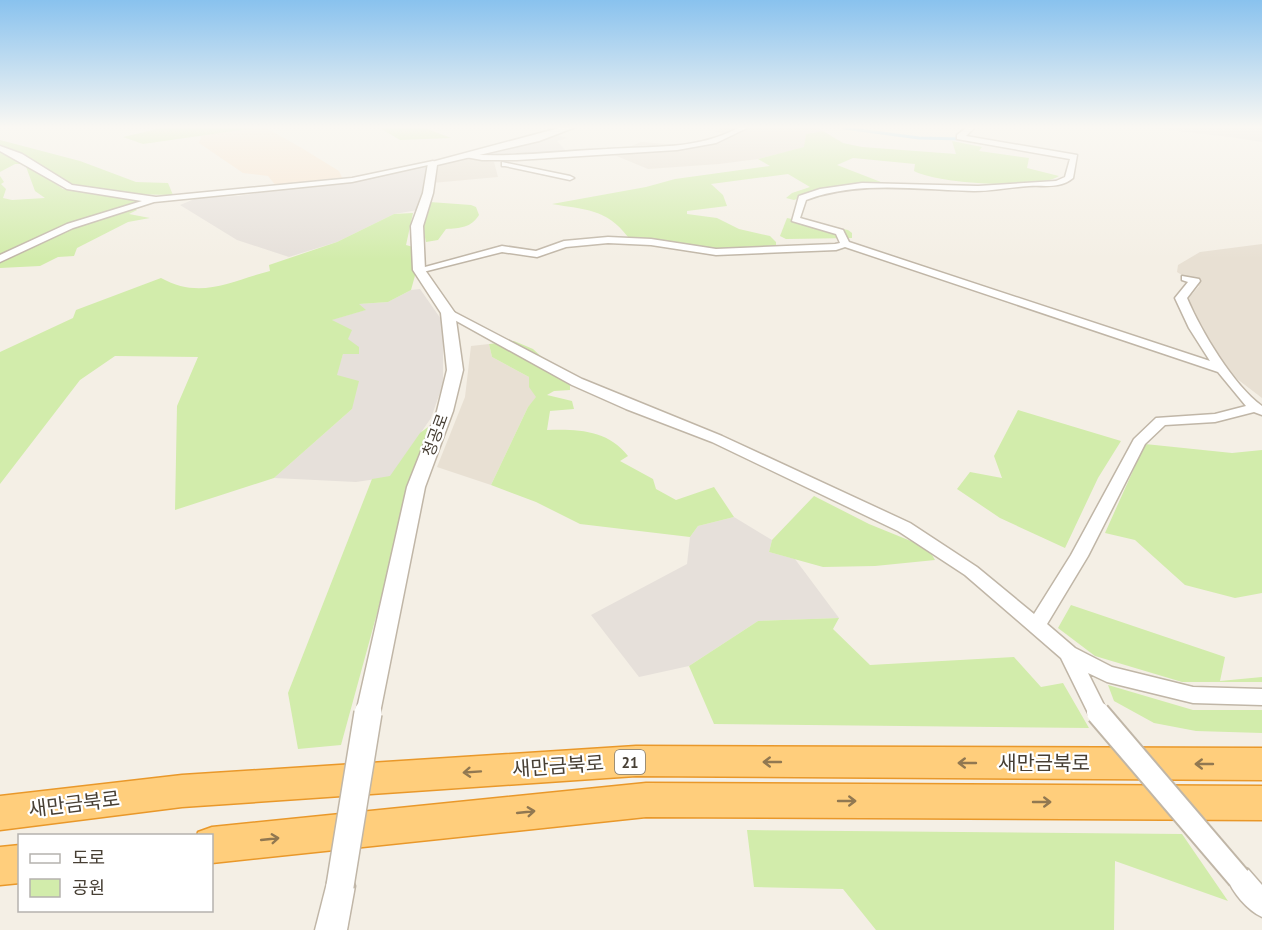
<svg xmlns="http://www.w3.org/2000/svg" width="1262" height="930" font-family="'PT Sans','Noto Sans KR',sans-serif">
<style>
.residential{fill:#e8e0d3}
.commercial{fill:#f8e4ce}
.industrial{fill:#e6e0da}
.green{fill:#d2ecab}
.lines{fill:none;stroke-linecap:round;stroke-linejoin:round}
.stream{stroke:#9cd6f6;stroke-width:3}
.minor-casing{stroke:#c0b6a7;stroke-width:3}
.tertiary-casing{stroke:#c0b6a7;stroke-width:3}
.trunk-casing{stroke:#e9982a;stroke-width:3}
.minor{fill:#fff;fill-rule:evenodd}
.tertiary{fill:#fff;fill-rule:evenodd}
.trunk{fill:#ffce7c;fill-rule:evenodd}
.minor-bridge-casing{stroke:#c0b6a7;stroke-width:26;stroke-linecap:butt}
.tertiary-bridge-casing{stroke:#c0b6a7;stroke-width:30;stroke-linecap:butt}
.minor-bridge{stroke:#fff;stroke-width:22}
.tertiary-bridge{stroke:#fff;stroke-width:27}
.oneway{stroke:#917851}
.labels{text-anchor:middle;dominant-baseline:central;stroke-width:4.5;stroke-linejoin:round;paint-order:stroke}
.shield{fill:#fff;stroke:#7e7971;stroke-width:1.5}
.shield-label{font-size:15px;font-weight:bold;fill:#473f34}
.street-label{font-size:16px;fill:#473f34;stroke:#fff}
.near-street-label{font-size:20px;fill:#473f34;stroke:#fff}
</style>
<rect width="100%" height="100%" fill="#f4efe5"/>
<!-- residential -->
<g class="residential">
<polygon points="723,128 819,128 823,131 806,134 805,147 758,159 719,164 648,169 612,154 641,142 680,145 724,134 714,131"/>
<polygon points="466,158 494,162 498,177 432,183 437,165"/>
<polygon points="1262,244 1262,398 1232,375 1191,311 1188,299 1199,286 1177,272 1178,265 1200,252"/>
<polygon points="489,344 492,357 529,377 537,397 528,407 491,485 437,467 465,397 471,346"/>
</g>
<!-- commercial -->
<polygon class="commercial" points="255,128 266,128 300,147 339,171 343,180 277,187 268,176 243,173 199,143 202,135"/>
<!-- industrial -->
<g class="industrial">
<polygon points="1151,128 1262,128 1262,142 1230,137"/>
<polygon points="557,135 568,138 557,141 568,153 470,156"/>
<polygon points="428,166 418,210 394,214 337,242 289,257 237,240 180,205 197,198 238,196"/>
<polygon points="420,289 443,322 443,384 431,418 390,477 356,482 274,478 352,409 336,375 348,339 337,324 331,320 365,310 358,304 388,302 411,290"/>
<polygon points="734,517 772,540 769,552 795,559 839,618 758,621 689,666 639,677 591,615 687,564 690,537 698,526"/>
</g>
<!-- green -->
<g class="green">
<polygon points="161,128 255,128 143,144 123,137"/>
<polygon points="380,128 425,128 451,138 400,140"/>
<path d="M823,131L843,143L862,147L956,154L952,141L982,147L979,151L1029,158L1027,168L1059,176C1038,190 938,184 914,171L915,164L853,158L837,165L886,184L822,189L794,200L786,198L792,193L810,187L788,174L711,184L723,195L727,206L687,211V214L717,218L739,229L770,236L776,242V246L721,250L628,237C606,208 585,210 552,204L646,187L675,179L770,166L758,159L804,147L806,134Z"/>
<polygon points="0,140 80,161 136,182 168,183 173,195 124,194 73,185 30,166 63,189 156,202 131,206 137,210 129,214 150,218 128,222 77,248 74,256 58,257 40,266 0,268 0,176 4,182 1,184 6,189 3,198 12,200 45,198 35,191 25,164 15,164 0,172"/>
<path d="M430,202L471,205L476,207L479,215C471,228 460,228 446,229L438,240L426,242L422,223Z"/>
<path d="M413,213L406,245L413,247L416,272L411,290L388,302L359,304L366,310L332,320L352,330L348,339L359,347V354H343L337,375L359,381L352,409L274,478L175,510L177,406L198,357L115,356L80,380L0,484V352L73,318L76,310L161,278C201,300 230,281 270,271L269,265L337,242L394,214Z"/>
<polygon points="787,218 848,230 852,233 852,238 786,239 780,236"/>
<path d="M514,341L533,349L570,383V390L554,391L547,395L572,401L574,409L550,411L547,430C578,429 608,430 628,456L620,461L653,479L656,489L676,500L714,487L734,517L698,526L690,537L580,524L536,502L491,485L528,407L536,397L529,387V377L492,357L489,344Z"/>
<polygon points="1018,410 1121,441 1098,478 1065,548 1000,518 957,489 970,472 1002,478 994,456"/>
<polygon points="428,427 341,745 298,749 288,693 372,479 390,476 420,433"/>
<polygon points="1145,444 1232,453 1262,450 1262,593 1235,598 1185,585 1135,540 1105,533"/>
<polygon points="814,496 869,524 928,548 935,560 875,566 823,567 769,552 772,540"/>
<polygon points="1071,605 1225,657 1220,681 1262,677 1262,682 1182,682 1095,656 1058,628"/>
<polygon points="839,618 833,629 870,665 1014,657 1041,687 1063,683 1089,728 714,724 689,666 758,621"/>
<polygon points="1108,685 1193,710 1262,710 1262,733 1196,731 1154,723 1114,701"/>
<polygon points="747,830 1182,834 1228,901 1115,861 1114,930 876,930 843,889 754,887"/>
</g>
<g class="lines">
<!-- stream -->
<polyline class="stream" points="844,128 919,138 964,139"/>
<defs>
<g id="minor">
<path d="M738,128H747L716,143L677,150L517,160H482L460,156L464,154C512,158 559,151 607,149C651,146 698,150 738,128Z"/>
<path d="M966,128H974L966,136L1077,155L1073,178C1060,189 1045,185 1029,186C1011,187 993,191 974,191C918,190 860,180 806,200L800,218L843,230L849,242L1210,361L1189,328L1175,298L1188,282L1182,280V276L1199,279L1200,281L1187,298C1201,331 1233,385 1262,406V415L1254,412L1215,422L1165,425L1145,444L1088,556L1047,624L1075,648L1112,667L1193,687L1262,689V705L1193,703L1107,682L1088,673L1108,713L1105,719L1098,722L1091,719L1061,658L965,575L898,531L712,442L626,409L572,385L442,313L448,310L452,311L582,379L722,436L910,523L977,567L1034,614L1071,555L1134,439L1156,418L1215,414L1246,406L1218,372L845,247L836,250L716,255L651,245L608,243L566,247L537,257L502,252L419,273L414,270L502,246L536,251L564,241L608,237L651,239L716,249L835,244L840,243L836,234L792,221L799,196L820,189L862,183L978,186L1056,181L1065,177L1070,159L957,139V135Z"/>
<polygon points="0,146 22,154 72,185 156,197 352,178 433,161 437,163 352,182 154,202 73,228 0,262 0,255 67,224 142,201 67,189 0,151"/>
<polygon points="502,162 570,176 574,178 570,180 505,166 502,166"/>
<path d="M1239,866L1248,869L1262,885V917C1247,910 1233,893 1227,878L1230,869Z"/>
</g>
<g id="tertiary">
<polygon points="559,128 573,128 539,141 437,165 433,193 423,226 425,270 455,313 463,370 453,411 425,487 380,713 377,720 368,723 359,720 356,713 407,487 437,411 447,370 441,313 413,270 411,226 423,193 428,163"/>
<polygon points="340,871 351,875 355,886 347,930 315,930 329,875"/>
</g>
<g id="trunk">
<polygon points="636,746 1262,748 1262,780 636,776 182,807 0,830 0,796 182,775"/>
<polygon points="646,783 1262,786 1262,820 646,817 212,863 212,836 197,836 198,832 212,827"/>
<polygon points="20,845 20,883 0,885 0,847"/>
</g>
</defs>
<!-- minor casing -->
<use href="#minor" class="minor-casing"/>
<!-- tertiary casing -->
<use href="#tertiary" class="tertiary-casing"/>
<!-- trunk casing -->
<use href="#trunk" class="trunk-casing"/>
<!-- minor -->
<use href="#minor" class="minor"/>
<!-- tertiary -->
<use href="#tertiary" class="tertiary"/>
<!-- trunk -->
<use href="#trunk" class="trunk"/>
<defs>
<polyline id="minor-bridge" points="1098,713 1239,878"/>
<polyline id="tertiary-bridge" points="340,886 368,713"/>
</defs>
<!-- minor-bridge casing -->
<use href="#minor-bridge" class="minor-bridge-casing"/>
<!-- tertiary-bridge casing -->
<use href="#tertiary-bridge" class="tertiary-bridge-casing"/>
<!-- minor-bridge -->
<use href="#minor-bridge" class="minor-bridge"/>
<!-- tertiary-bridge -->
<use href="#tertiary-bridge" class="tertiary-bridge"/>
</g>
<!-- one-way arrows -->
<defs><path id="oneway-shaft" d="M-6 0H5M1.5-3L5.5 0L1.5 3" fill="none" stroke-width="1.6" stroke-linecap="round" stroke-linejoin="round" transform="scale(1.5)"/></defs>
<g class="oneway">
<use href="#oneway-shaft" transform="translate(772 762) rotate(-180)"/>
<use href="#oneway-shaft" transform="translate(967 763) rotate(-180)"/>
<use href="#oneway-shaft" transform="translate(1204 764) rotate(-180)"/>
<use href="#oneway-shaft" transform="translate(472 772) rotate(176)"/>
<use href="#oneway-shaft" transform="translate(847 801)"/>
<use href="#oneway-shaft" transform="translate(1042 802)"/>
<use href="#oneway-shaft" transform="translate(526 812) rotate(-6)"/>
<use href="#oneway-shaft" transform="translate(270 839) rotate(-6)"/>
</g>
<!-- sky -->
<linearGradient id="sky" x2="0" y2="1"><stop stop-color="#89c2ee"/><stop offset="0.49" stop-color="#faf8f3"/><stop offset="1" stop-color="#faf8f3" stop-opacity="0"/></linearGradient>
<rect width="1262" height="259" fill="url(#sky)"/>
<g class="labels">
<!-- shield labels -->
<rect class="shield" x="615" y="750" width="30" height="24" rx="4.5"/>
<g class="shield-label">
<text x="630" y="762">21</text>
</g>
<!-- street labels -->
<g class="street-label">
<text transform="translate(435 435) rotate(-70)">청공로</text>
</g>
<!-- near-street labels -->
<g class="near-street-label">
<text x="1044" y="763">새만금북로</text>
<text transform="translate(558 766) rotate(-4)">새만금북로</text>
<text transform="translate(74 804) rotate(-7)">새만금북로</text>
</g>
</g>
<!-- legend -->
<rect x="18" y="834" width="195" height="78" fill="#ffffff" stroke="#b5b2ae" stroke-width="1.5"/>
<rect x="30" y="854" width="30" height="9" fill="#ffffff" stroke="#b5b2ae" stroke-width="1.5"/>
<text x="72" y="864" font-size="18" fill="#473f34">도로</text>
<rect x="30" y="879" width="30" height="18" fill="#d2ecab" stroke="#b5b2ae" stroke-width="1.5"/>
<text x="72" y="894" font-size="18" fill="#473f34">공원</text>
</svg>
